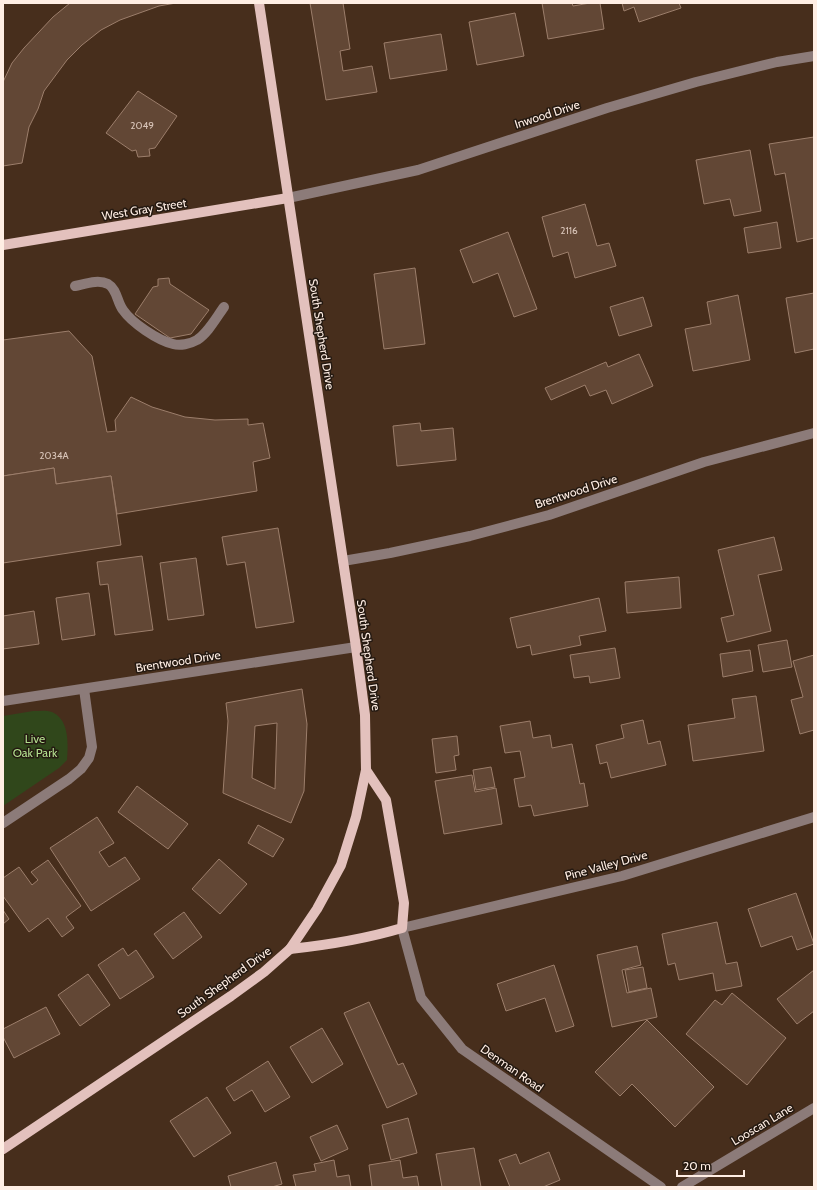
<svg xmlns="http://www.w3.org/2000/svg" width="817" height="1190" font-family="Cabin,sans-serif">
<style>
.green{fill:#30471b}
.building{fill:#624735;stroke:#9c7e6b;fill-rule:evenodd}
.lines{fill:none;stroke-linecap:round;stroke-linejoin:round}
.minor{stroke:#8c7b79;stroke-width:10}
.major{stroke:#e3c1bd;stroke-width:10}
.labels{text-anchor:middle;dominant-baseline:central;stroke-width:3;stroke-linejoin:round;paint-order:stroke}
.number-label{font-size:10px;fill:#d8c4b8}
.street-label{font-size:12px;fill:#ffeee4;stroke:#241911}
.park-label{font-size:12px;fill:#b3df8f;stroke:#241911}
</style>
<rect width="100%" height="100%" fill="#472e1c"/>
<!-- green -->
<path class="green" d="M33,711C39,711 47,710 52,712C70,720 68,745 67,760L59,768L3,806V716Z"/>
<!-- building -->
<g class="building">
<polygon points="70,3 176,3 159,6 120,20 101,30 82,45 67,60 44,91 38,109 29,127 22,163 3,166 3,82 12,63 24,48 53,17"/>
<polygon points="310,3 343,3 350,49 340,51 343,71 372,66 377,92 326,100"/>
<polygon points="542,3 572,3 573,6 590,3 600,3 604,29 548,39"/>
<polygon points="622,3 679,3 681,8 639,22 634,7 624,11"/>
<polygon points="515,13 524,56 477,65 469,22"/>
<polygon points="441,34 447,70 390,79 384,43"/>
<polygon points="138,91 177,116 155,148 149,149 150,156 138,157 136,150 132,151 106,133"/>
<polygon points="814,137 814,238 797,242 785,173 775,175 769,144"/>
<polygon points="750,150 761,211 734,216 730,199 704,204 696,160"/>
<polygon points="585,204 597,246 609,243 616,266 575,278 568,252 553,257 542,217"/>
<polygon points="777,222 781,248 748,253 744,228"/>
<polygon points="508,232 537,309 514,317 498,273 473,283 460,250"/>
<polygon points="415,268 425,344 384,349 374,274"/>
<polygon points="169,278 170,284 209,310 191,334 170,338 135,314 153,287 158,286 158,279"/>
<polygon points="814,293 814,349 795,353 786,298"/>
<polygon points="738,295 750,360 693,371 685,329 711,324 707,302"/>
<polygon points="643,297 652,326 619,336 610,307"/>
<polygon points="69,331 92,356 107,432 116,431 115,420 131,397 152,407 185,417 215,420 248,419 248,425 263,423 270,458 253,462 257,491 117,514 111,476 56,484 54,468 3,476 3,340"/>
<polygon points="639,354 653,386 612,404 606,390 590,396 585,385 551,400 545,388 606,362 608,367"/>
<polygon points="420,423 421,431 453,428 456,460 397,466 393,426"/>
<polygon points="54,468 56,484 111,476 121,545 3,563 3,476"/>
<polygon points="278,528 294,622 256,628 245,562 227,565 222,537"/>
<polygon points="774,537 782,570 758,575 771,631 727,642 721,618 734,615 718,550"/>
<polygon points="142,556 153,630 115,635 108,584 100,585 97,562"/>
<polygon points="196,558 204,615 168,620 160,563"/>
<polygon points="679,577 681,608 627,613 625,582"/>
<polygon points="89,593 95,635 62,640 56,598"/>
<polygon points="599,598 606,631 579,636 581,645 532,655 530,645 517,648 510,618"/>
<polygon points="34,611 39,644 3,649 3,616"/>
<polygon points="787,640 792,667 763,672 758,645"/>
<polygon points="615,648 620,678 590,683 589,676 574,678 570,655"/>
<polygon points="750,650 753,671 723,677 720,654"/>
<polygon points="814,655 814,730 800,734 791,700 803,697 793,661"/>
<path d="M302,689L307,724L304,791L291,823L223,793L228,721L226,703ZM277,723L275,789L252,778L255,726Z"/>
<polygon points="756,696 764,751 693,761 688,725 735,718 732,699"/>
<polygon points="643,720 648,744 660,741 666,765 611,778 607,762 600,764 596,745 624,738 621,725"/>
<polygon points="530,721 533,738 550,735 552,748 572,744 580,784 584,783 588,806 534,816 531,805 519,807 514,779 525,777 520,751 505,753 500,726"/>
<polygon points="457,736 459,755 454,756 456,770 436,773 432,739"/>
<polygon points="491,767 495,787 476,790 473,770"/>
<polygon points="472,775 475,792 496,788 502,824 444,834 435,781"/>
<polygon points="137,786 188,824 168,849 118,812"/>
<polygon points="97,817 114,843 99,852 109,867 125,857 140,879 91,911 50,848"/>
<polygon points="258,825 284,839 273,857 248,843"/>
<polygon points="219,859 247,884 220,914 192,889"/>
<polygon points="48,860 81,906 66,917 74,928 62,937 48,918 29,932 3,896 3,878 19,867 32,885 38,880 31,872"/>
<polygon points="796,893 814,944 797,950 792,936 761,947 748,909"/>
<polygon points="3,910 9,919 3,924"/>
<polygon points="184,912 202,937 173,959 154,934"/>
<polygon points="717,922 726,964 737,962 742,986 716,991 713,973 679,980 675,963 668,965 662,934"/>
<polygon points="637,946 641,965 622,970 627,993 651,988 657,1017 612,1027 597,955"/>
<polygon points="123,948 128,956 136,950 154,977 120,999 98,965"/>
<polygon points="554,965 574,1026 556,1032 545,998 506,1011 497,984"/>
<polygon points="643,967 647,988 629,992 625,970"/>
<polygon points="814,970 814,1011 797,1024 777,999"/>
<polygon points="88,974 110,1005 80,1026 58,995"/>
<polygon points="732,993 786,1038 747,1085 686,1034 715,1000 722,1005"/>
<polygon points="369,1002 398,1065 403,1063 417,1094 387,1108 344,1013"/>
<polygon points="46,1007 60,1034 14,1058 3,1037 3,1029"/>
<polygon points="647,1020 714,1087 675,1127 632,1084 620,1096 595,1072"/>
<polygon points="322,1028 343,1064 312,1083 290,1047"/>
<polygon points="268,1061 290,1097 265,1112 252,1090 234,1101 226,1088"/>
<polygon points="207,1097 231,1133 194,1157 170,1121"/>
<polygon points="408,1118 417,1153 391,1160 382,1125"/>
<polygon points="337,1125 348,1149 321,1161 310,1137"/>
<polygon points="474,1148 481,1187 442,1187 436,1154"/>
<polygon points="549,1152 560,1180 543,1187 510,1187 499,1160 516,1154 520,1164"/>
<polygon points="334,1160 337,1177 349,1175 351,1187 296,1187 293,1175 316,1171 314,1164"/>
<polygon points="400,1160 403,1178 417,1176 419,1187 372,1187 369,1165"/>
<polygon points="276,1162 282,1184 272,1187 231,1187 228,1176"/>
</g>
<g class="lines">
<!-- minor -->
<g class="minor">
<polyline points="288,198 418,170 607,108 696,82 777,62 814,56"/>
<path d="M75,286C85,284 98,279 108,284C117,289 117,302 123,310C132,323 157,340 173,344C180,346 190,344 197,340C208,333 216,318 224,307"/>
<polyline points="343,561 390,553 470,536 549,515 704,462 814,433"/>
<polyline points="3,701 356,647"/>
<polyline points="3,823 69,779 81,769 89,758 92,747 84,689"/>
<polyline points="661,1187 462,1049 421,998 402,928 622,876 814,817"/>
<polyline points="682,1187 814,1108"/>
</g>
<!-- major -->
<g class="major">
<polyline points="3,245 288,198"/>
<path d="M290,949C328,945 365,939 402,928L404,903L386,800L366,770"/>
<polyline points="3,1149 231,996 264,972 290,949 317,909 341,865 356,817 366,770 365,715 356,647 259,3"/>
</g>
</g>
<g class="labels">
<!-- number labels -->
<g class="number-label">
<text x="142" y="125">2049</text>
<text x="569" y="230">2116</text>
<text x="54" y="455">2034A</text>
</g>
<!-- street labels -->
<g class="street-label">
<text transform="translate(547 114) rotate(-18)">Inwood Drive</text>
<text transform="translate(144 209) rotate(-9)">West Gray Street</text>
<text transform="translate(322 334) rotate(81)">South Shepherd Drive</text>
<text transform="translate(576 491) rotate(-18)">Brentwood Drive</text>
<text transform="translate(369 655) rotate(82)">South Shepherd Drive</text>
<text transform="translate(178 661) rotate(-9)">Brentwood Drive</text>
<text transform="translate(606 865) rotate(-15)">Pine Valley Drive</text>
<text transform="translate(224 982) rotate(-36)">South Shepherd Drive</text>
<text transform="translate(512 1068) rotate(35)">Denman Road</text>
<text transform="translate(762 1124) rotate(-31)">Looscan Lane</text>
</g>
<!-- park labels -->
<g class="park-label">
<text x="35" y="738">Live<tspan x="35" dy="14">Oak Park</tspan></text>
</g>
</g>
<!-- border -->
<rect width="817" height="1190" fill="none" stroke="#ffeee4" stroke-width="8"/>
<!-- scale -->
<path d="M677 1170v6h67v-6" fill="none" stroke="#ffeee4" stroke-width="2"/>
<text x="683" y="1170" font-size="12" fill="#ffeee4" stroke="#241911" stroke-width="3" paint-order="stroke">20 m</text>
</svg>
